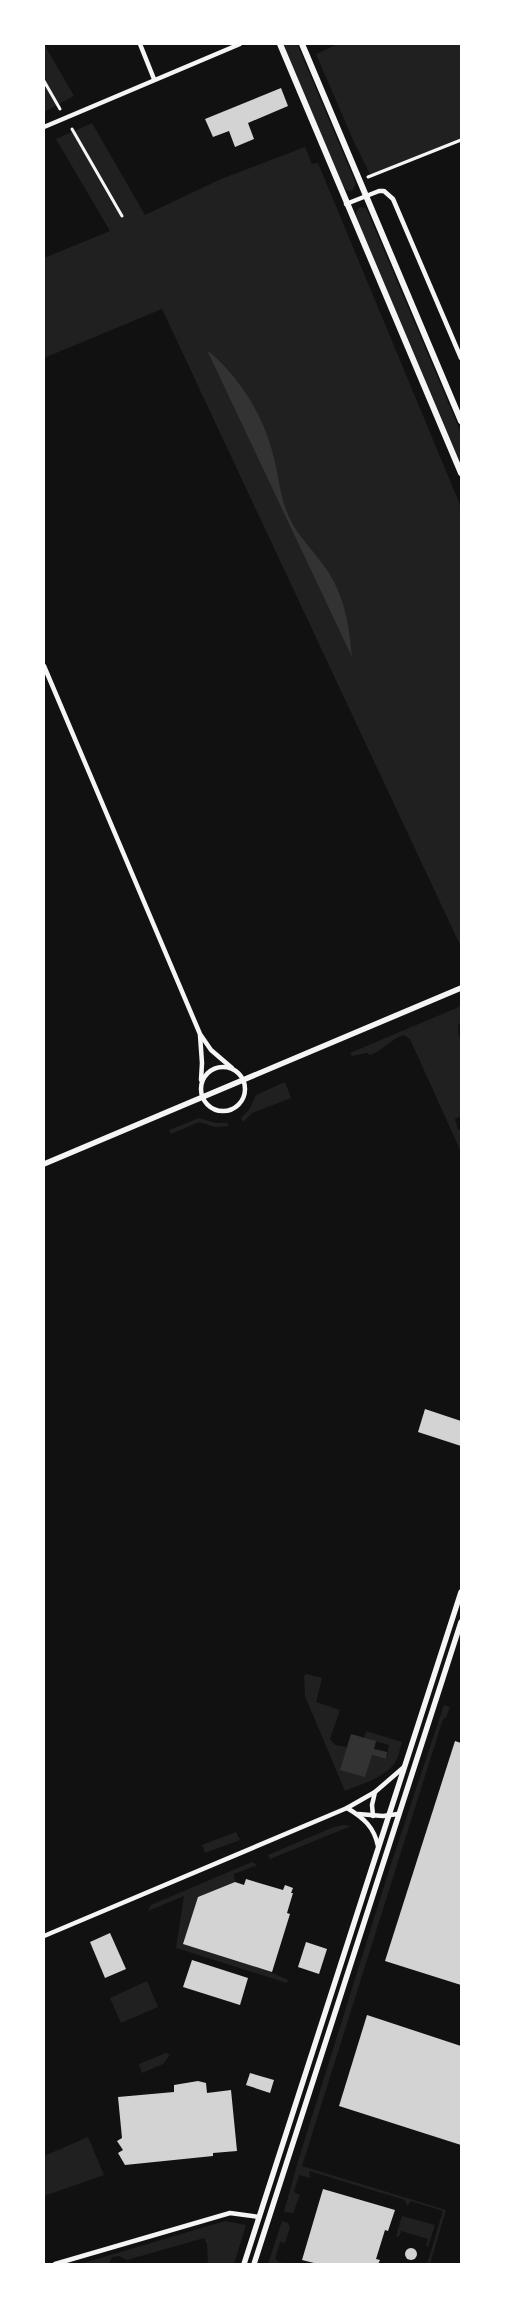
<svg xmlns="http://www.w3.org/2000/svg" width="505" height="2308" font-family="'IBM Plex Serif',serif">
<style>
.green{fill:#202020}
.water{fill:#333}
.building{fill:#d3d3d3}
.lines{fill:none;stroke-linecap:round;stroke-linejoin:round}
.pedestrian{stroke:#f5f5f5;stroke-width:3}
.minor{stroke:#f5f5f5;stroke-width:4.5}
.tertiary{stroke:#f5f5f5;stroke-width:5.5}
.secondary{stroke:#f5f5f5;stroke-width:6}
</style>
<rect width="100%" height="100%" fill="#111"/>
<!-- green -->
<g class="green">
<polygon points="44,44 74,96 44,112"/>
<polygon points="283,44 297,44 356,184 352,191 346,190 343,186"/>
<polygon points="338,44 461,44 461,140 371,176 354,142 316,54"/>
<polygon points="92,123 145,215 221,179 305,147 312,164 318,163 461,507 461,947 162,309 44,358 44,258 110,231 56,139"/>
<polygon points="360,207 366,208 461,433 461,465 356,217 356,212"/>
<path d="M461,1006V1022L458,1025V1032L461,1042V1116L455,1119L458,1130L461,1129V1152L410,1039L403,1035C390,1040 382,1051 370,1055L367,1053L352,1056L350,1053Z"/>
<polygon points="285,1082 291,1098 252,1113 243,1122 241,1118 249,1110 256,1095"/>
<polygon points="199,1118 216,1123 227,1123 229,1126 215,1127 199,1122 171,1134 169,1130"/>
<path d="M306,1674L322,1678L316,1702L340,1710L330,1739L335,1745L347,1747L341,1770L372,1755L386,1759L389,1745L364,1738L366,1731L402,1742C400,1748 399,1755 396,1761C387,1777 361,1784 345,1791L305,1696L304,1676Z"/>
<polygon points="444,1705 450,1707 446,1718 443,1719 302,2166 446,2210 430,2264 427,2264 443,2211 411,2201 407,2206 405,2200 309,2171 310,2178 299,2175 294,2192 300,2195 293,2213 284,2212 298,2161 391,1864"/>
<polygon points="344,1825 351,1826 270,1859 268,1855 334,1827"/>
<polygon points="236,1832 240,1840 205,1853 202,1845"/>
<polygon points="252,1862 257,1865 234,1874 235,1882 198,1897 266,1970 288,1980 287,1983 176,1948 184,1896 148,1911 151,1905"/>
<polygon points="147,1981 158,2007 121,2023 110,1998"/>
<polygon points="166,2053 170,2055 163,2064 142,2073 139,2064"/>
<polygon points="88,2137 104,2175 44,2196 44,2156"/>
<polygon points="402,2216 435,2225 428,2247 426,2246 428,2239 401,2231 399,2237 396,2236"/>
<polygon points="225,2221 246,2225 234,2264 208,2264 207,2244 204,2238 127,2260 119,2256 112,2257 109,2264 80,2264"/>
<polygon points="282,2221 288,2223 290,2227 285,2243 280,2242 275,2259 284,2264 268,2264"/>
</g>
<!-- water -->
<g class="water">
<path d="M207,350C240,377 264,416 274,458C279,478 280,498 289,517C298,537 315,552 327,570C345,597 349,625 352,657Z"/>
<polygon points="351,1734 376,1741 374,1749 387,1752 386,1759 372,1755 365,1777 340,1770"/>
</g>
<!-- building -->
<g class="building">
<polygon points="281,88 288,106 248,123 254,139 235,147 229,131 213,137 205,119"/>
<polygon points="425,1409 461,1421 461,1446 418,1432"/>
<polygon points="455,1741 461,1743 461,1985 385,1961"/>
<polygon points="246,1879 283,1890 285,1885 293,1888 291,1893 293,1893 287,1913 290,1914 272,1972 183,1944 198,1897 235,1882 244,1885"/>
<polygon points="110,1933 126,1969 105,1978 90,1942"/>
<polygon points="306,1942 327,1949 319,1974 298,1967"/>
<polygon points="192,1960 248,1978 240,2005 183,1987"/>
<polygon points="367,2015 461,2046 461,2145 339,2106"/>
<polygon points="250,2073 274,2080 270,2093 246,2085"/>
<polygon points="198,2081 206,2083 207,2093 231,2090 237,2151 213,2153 213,2156 125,2165 118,2153 123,2150 117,2141 122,2138 118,2097 174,2092 174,2085"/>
<polygon points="323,2189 395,2210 388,2231 385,2230 376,2259 380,2260 378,2264 318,2264 302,2260"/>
<circle cx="411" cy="2254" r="6"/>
</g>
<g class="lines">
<!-- pedestrian -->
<g class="pedestrian">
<polyline points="44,81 60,109"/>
<polyline points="72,129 122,216"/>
<polyline points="368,177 461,140"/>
</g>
<!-- minor -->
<g class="minor">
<polyline points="140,44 154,79"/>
<polyline points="44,127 240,44"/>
<polyline points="346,204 379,191 384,191 393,199 461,358"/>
<polyline points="44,666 200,1034 211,1050 232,1068"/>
<polyline points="200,1035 202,1063 201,1080"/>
<circle cx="223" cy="1089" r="22"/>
<path d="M347,1808C364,1818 374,1827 378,1846"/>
<polyline points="358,1814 383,1816 398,1814"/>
<polyline points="373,1816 372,1805 375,1792"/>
<polyline points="44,1936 347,1808 375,1792 404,1767"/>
<polyline points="55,2264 230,2213 259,2217"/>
</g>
<!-- tertiary -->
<g class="tertiary">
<polyline points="44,1164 461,988"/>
<polyline points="244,2264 461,1592"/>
<polyline points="254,2264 461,1622"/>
</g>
<!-- secondary -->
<g class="secondary">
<polyline points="280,44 461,473"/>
<polyline points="302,44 461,421"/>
</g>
</g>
<!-- border -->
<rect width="505" height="2308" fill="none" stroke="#ffffff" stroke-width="90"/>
</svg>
